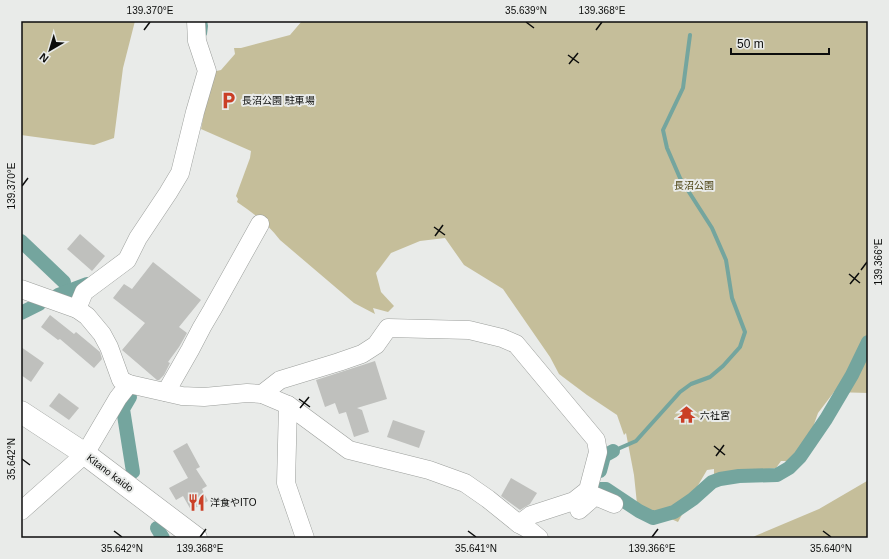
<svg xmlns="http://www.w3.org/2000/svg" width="889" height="559" font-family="Arial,'Noto Sans JP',sans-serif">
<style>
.green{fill:#c5be9a}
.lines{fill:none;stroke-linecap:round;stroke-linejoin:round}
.stream{stroke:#74a59e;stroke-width:4}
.canal{stroke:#74a59e;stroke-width:14}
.building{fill:#bfc0bd}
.minor-casing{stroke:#9c9f9c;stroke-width:19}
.major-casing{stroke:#9c9f9c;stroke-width:23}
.minor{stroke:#fff;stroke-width:18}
.major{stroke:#fff;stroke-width:22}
.ticks{fill:none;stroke:#0c0d0c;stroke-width:1.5}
.labels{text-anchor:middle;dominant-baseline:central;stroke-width:4;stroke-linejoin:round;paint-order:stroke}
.poi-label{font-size:10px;fill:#0c0d0c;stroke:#e9ebe9;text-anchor:start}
.park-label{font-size:10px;fill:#4a4110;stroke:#e9ebe9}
.street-label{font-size:10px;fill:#0c0d0c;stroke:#e9ebe9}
.neatline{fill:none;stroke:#0c0d0c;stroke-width:1.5}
.ticks-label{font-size:10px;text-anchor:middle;fill:#0c0d0c}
</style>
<rect width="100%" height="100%" fill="#e9ebe9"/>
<!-- green -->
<g class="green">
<polygon points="21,21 135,21 123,68 114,138 94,145 21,135"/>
<path d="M302,21H868V393L834,392L818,413L801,461H781L776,468L714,475V469L707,470L697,487L678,522L637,504L634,475L626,433L624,435L617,415L587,395L559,374L550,357L503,289L464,265L445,238L420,241L391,253L376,273L381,292L394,306L388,312L373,308L375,314L354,303L280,240C268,224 253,213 237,202L238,199L236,196L250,158L251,151L201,129L212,72L221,70L235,54L234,48H241L290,35Z"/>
<polygon points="867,481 868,481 868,538 752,538 755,536 819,509"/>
</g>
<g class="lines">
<!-- stream -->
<g class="stream">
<polyline points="205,34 206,26 205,21"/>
<polyline points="613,451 636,441 680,392 691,384 710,377 723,366 740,347 745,332 732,298 726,260 712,228 680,178 667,148 663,130 683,88 690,35"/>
</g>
<!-- canal -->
<g class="canal">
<polyline points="21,241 64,282"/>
<polyline points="58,295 87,284"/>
<polyline points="21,313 39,304"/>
<polyline points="130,397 123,409 133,472"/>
<polyline points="600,471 604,456 613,451"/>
<polyline points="595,489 606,489 639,511 653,518 674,512 693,499 712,482 720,479 739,476 777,475 789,468 800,457 826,419 852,375 868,342"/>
<polyline points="157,528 163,538"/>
</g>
</g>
<!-- building -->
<g class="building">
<polygon points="80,234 105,256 92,271 67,249"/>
<polygon points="153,262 201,300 179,327 187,333 179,347 168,362 170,363 164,375 159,380 157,380 122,350 145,323 113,298 124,284 132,289"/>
<polygon points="50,315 74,334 76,332 100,352 102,359 94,368 60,339 58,340 41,327"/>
<polygon points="21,347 44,363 31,382 21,375"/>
<polygon points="375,361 387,399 357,408 362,410 369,432 354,437 346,412 339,414 335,403 325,407 316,380"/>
<polygon points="59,393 79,408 69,420 49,406"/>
<polygon points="393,420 425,431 419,448 387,437"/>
<polygon points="187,443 200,467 196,469 207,486 202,489 208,501 191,510 183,496 176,500 169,488 188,478 173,451"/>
<polygon points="511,478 537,493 530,504 520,510 501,496"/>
</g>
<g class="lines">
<defs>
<g id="minor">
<polyline points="21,289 77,309 87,316 102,334 109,347 121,380 129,384 182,396 204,397 247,393 262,394 288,405 349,450 429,470 465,483 488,499 519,524 528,529 539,538"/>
<polyline points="77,309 84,292 127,260 138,238 168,193 180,173 195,112 207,71 197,41 196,21"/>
<polyline points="166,392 190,350 202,327 212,310 260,224"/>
<polyline points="262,394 280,380 339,362 362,354 376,345 388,328 469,330 502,338 516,344 596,440 598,452 588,490 574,501 531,515 519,524"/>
<polyline points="288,405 286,483 305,538"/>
<polyline points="579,510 595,496 614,504"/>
<polyline points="21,511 85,454 118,398 129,384"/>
</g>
<polyline id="major" points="21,412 85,454 196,538"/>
</defs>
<!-- minor casing -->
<use href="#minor" class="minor-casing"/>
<!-- major casing -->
<use href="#major" class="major-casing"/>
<!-- minor -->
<use href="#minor" class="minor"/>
<!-- major -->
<use href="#major" class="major"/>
</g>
<!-- ticks -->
<path class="ticks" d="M526,22L534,28M144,30L150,22M596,30L602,22M568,55L579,63M569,64L578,53M22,186L28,178M434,227L445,235M435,236L443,225M861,270L867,262M849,274L860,283M850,284L859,273M299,399L310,407M300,408L309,397M714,446L725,455M716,456L724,445M22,459L30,465M114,531L122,537M468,531L476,537M823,531L831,537M200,537L206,529M652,537L658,529"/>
<!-- icons -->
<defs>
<symbol id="parking-bare" viewBox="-9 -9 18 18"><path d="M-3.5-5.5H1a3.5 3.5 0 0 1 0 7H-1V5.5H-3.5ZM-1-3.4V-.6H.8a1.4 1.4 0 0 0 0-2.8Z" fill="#ca3f26" stroke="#e9ebe9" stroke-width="2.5" paint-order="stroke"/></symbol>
<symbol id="temple-bare" viewBox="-9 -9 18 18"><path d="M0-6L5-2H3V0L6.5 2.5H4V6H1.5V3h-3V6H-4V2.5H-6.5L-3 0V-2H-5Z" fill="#ca3f26" stroke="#e9ebe9" stroke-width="2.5" paint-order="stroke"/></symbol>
<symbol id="restaurant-bare" viewBox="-9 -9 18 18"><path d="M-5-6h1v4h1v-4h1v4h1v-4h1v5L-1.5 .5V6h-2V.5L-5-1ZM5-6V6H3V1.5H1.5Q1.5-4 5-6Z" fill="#ca3f26" stroke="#e9ebe9" stroke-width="2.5" paint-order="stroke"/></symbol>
</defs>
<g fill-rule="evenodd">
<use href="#parking-bare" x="216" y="88" width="25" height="25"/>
<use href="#temple-bare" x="674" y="402" width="25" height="25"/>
<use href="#restaurant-bare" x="184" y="490" width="25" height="25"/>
</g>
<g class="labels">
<!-- poi labels -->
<g class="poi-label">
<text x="242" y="100">長沼公園 駐車場</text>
<text x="700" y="415">六社宮</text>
<text x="210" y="502">洋食やITO</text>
</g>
<!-- park labels -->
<g class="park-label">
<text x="694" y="185">長沼公園</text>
</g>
<!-- street labels -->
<g class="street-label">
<text transform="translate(110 473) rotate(37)">Kitano kaido</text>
</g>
</g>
<!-- border -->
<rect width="889" height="559" fill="none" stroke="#e9ebe9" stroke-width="44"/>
<!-- north arrow -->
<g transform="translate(50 50) rotate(218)" stroke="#e9ebe9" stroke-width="3" paint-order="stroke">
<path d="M0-3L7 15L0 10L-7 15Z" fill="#0c0d0c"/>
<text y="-6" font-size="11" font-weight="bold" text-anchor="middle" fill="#0c0d0c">N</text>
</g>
<!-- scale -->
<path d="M731 48v6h98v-6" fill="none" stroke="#0c0d0c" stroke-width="2"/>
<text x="737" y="48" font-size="12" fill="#0c0d0c" stroke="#e9ebe9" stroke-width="3" paint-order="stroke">50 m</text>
<rect x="22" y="22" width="845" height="515" class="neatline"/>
<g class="ticks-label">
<text x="150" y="14">139.370°E</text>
<text x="526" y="14">35.639°N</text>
<text x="602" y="14">139.368°E</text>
<text transform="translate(11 186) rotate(-90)" y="4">139.370°E</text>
<text transform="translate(878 262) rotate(-90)" y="4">139.366°E</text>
<text transform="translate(11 459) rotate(-90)" y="4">35.642°N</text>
<text x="122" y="552">35.642°N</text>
<text x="200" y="552">139.368°E</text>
<text x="476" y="552">35.641°N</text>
<text x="652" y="552">139.366°E</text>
<text x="831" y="552">35.640°N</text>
</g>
</svg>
